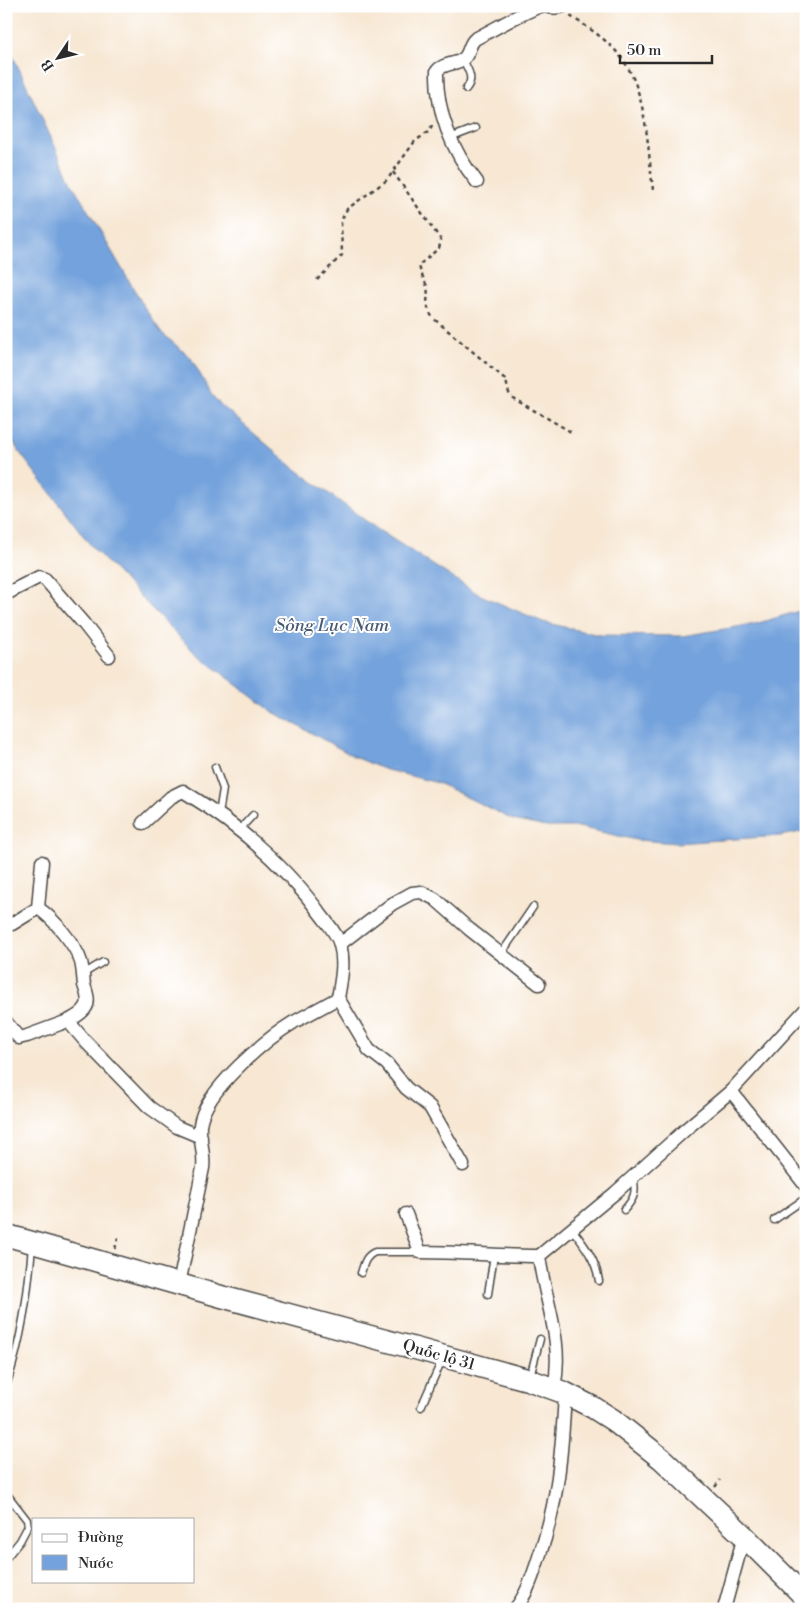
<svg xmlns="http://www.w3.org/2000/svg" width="812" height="1615" font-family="'Libre Bodoni',serif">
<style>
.water{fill:#73a2dc;stroke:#4f6684}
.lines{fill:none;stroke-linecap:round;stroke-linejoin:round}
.service-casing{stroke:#4a4744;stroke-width:9}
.minor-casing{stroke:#4a4744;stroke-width:15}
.trunk-casing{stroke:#4a4744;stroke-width:24}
.path{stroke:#4a4744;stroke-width:2.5;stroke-dasharray:4 4;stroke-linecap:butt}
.service{stroke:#fff;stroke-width:6}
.minor{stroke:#fff;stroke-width:12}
.trunk{stroke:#fff;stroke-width:21}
.labels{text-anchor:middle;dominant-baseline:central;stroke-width:4;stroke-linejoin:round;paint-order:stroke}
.street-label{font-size:16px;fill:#2b2b2b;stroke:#fff}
.water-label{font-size:18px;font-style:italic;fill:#485b72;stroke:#fff}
</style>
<rect width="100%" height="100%" fill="#fff"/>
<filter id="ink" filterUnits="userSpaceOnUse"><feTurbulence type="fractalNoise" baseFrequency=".02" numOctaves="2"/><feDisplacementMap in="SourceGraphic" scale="10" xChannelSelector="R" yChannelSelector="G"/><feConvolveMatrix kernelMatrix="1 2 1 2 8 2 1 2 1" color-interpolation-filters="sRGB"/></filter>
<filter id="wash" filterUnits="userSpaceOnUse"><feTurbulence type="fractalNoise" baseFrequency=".0096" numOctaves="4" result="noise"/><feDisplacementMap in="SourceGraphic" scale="20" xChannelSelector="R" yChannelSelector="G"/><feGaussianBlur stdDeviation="1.12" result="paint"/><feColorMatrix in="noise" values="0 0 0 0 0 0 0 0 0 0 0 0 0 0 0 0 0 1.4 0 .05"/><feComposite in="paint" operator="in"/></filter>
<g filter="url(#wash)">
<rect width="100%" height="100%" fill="#f7e7d3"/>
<!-- water -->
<polygon class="water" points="6,41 73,185 146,310 162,333 191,358 214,399 293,467 377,529 478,594 543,622 599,635 682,636 755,624 806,609 806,831 780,836 676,843 636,840 579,827 546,827 513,820 438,783 383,769 355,757 273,712 194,652 92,547 20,453 6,429"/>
</g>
<g filter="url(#ink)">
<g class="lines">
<defs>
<g id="service">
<path d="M540,7C552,12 559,12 571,6"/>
<path d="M463,59C468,71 475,78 466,89"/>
<polyline points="450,138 476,128"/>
<polyline points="215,767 223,789 219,814"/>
<polyline points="240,829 253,815"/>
<polyline points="501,954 533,907"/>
<polyline points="83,974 103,962"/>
<path d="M624,1210C634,1199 637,1192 633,1178"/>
<polyline points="774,1220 806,1198"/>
<path d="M572,1229C585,1246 596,1260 599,1281"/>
<path d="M361,1273C364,1264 365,1256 375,1252H420"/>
<polyline points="488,1294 494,1255"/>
<polyline points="530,1377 540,1339"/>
<path d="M6,1386C22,1340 28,1294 32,1246"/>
<polyline points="421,1407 442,1360"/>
<polyline points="6,1493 27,1520 28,1526 20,1541 6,1558"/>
</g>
<g id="minor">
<path d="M477,182C452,151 436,111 437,71C443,63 455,65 463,59C470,54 468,45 475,39L516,17L540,6"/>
<polyline points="6,594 39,577 45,579 84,624 109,656"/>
<path d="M143,823L171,797L183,791C237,824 285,865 322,916C328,924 338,935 340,945C345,962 341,981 338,998C324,1006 309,1014 294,1022C266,1039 204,1091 200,1125C199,1140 205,1153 203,1168L179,1284"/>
<polyline points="38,908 42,862"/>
<path d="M12,924L38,908C53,918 76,945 81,962C83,969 83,977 84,985C86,991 90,1001 86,1007C82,1014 74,1018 68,1021"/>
<polyline points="340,944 392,904 412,893 421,892 435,899 469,929 539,984"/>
<polyline points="338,998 369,1050 387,1064 406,1088 430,1107 463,1165"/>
<polyline points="806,1009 731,1091 806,1186"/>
<polyline points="6,1022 19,1038 27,1036 68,1021 85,1041 149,1107 177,1127 201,1137"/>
<path d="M406,1214L420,1252C460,1252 500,1256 539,1256"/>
<path d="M554,1388C564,1341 545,1302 539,1256L615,1193L686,1129L731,1091"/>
<path d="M515,1609C527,1594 532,1578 538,1560C558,1504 562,1452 565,1393"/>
<polyline points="724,1609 744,1536"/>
</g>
<polyline id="trunk" points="6,1235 223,1297 417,1349 529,1380 565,1393 594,1408 613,1420 662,1459 744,1536 806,1598"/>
</defs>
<!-- service casing -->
<use href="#service" class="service-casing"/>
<!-- minor casing -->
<use href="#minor" class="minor-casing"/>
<!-- trunk casing -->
<use href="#trunk" class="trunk-casing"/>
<!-- path -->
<g class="path">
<path d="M570,16C591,29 614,44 627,66C647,100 648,151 653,190"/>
<path d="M393,172L441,240L439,248L419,265C420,272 423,277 426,284C431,297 422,302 433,318L505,379C508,385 507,391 511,397L571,432"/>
<polyline points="317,280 342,255 341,221 347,209 387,180 415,141 430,131 433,123"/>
<polyline points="115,1249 118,1238"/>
<polyline points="715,1487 720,1480"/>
</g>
<!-- service -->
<use href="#service" class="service"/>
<!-- minor -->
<use href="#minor" class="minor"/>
<!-- trunk -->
<use href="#trunk" class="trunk"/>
</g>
</g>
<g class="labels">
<!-- street labels -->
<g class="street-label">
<text transform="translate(439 1355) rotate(16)">Quốc lộ 31</text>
</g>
<!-- water labels -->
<g class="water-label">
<text x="332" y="625">Sông Lục Nam</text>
</g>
</g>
<!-- margin -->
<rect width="812" height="1615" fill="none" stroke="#fff" stroke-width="25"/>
<!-- legend -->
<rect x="32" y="1518" width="162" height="65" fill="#ffffff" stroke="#aaaaaa"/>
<rect x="42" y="1534" width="25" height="8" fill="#ffffff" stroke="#aaaaaa"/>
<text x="78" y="1542" font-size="15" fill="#2b2b2b">Đường</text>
<rect x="42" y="1555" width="25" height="15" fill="#73a2dc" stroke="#aaaaaa"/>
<text x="78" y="1568" font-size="15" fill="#2b2b2b">Nước</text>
<!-- north arrow -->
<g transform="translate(58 58) rotate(235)" stroke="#ffffff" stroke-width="4" paint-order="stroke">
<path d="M0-4L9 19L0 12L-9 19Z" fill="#2b2b2b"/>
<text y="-8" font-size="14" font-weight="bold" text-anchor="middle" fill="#2b2b2b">B</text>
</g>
<!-- scale -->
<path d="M620 55v8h92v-8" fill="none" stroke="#2b2b2b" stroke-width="2.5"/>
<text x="627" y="55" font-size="15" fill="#2b2b2b" stroke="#ffffff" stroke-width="4" paint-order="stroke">50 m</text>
</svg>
